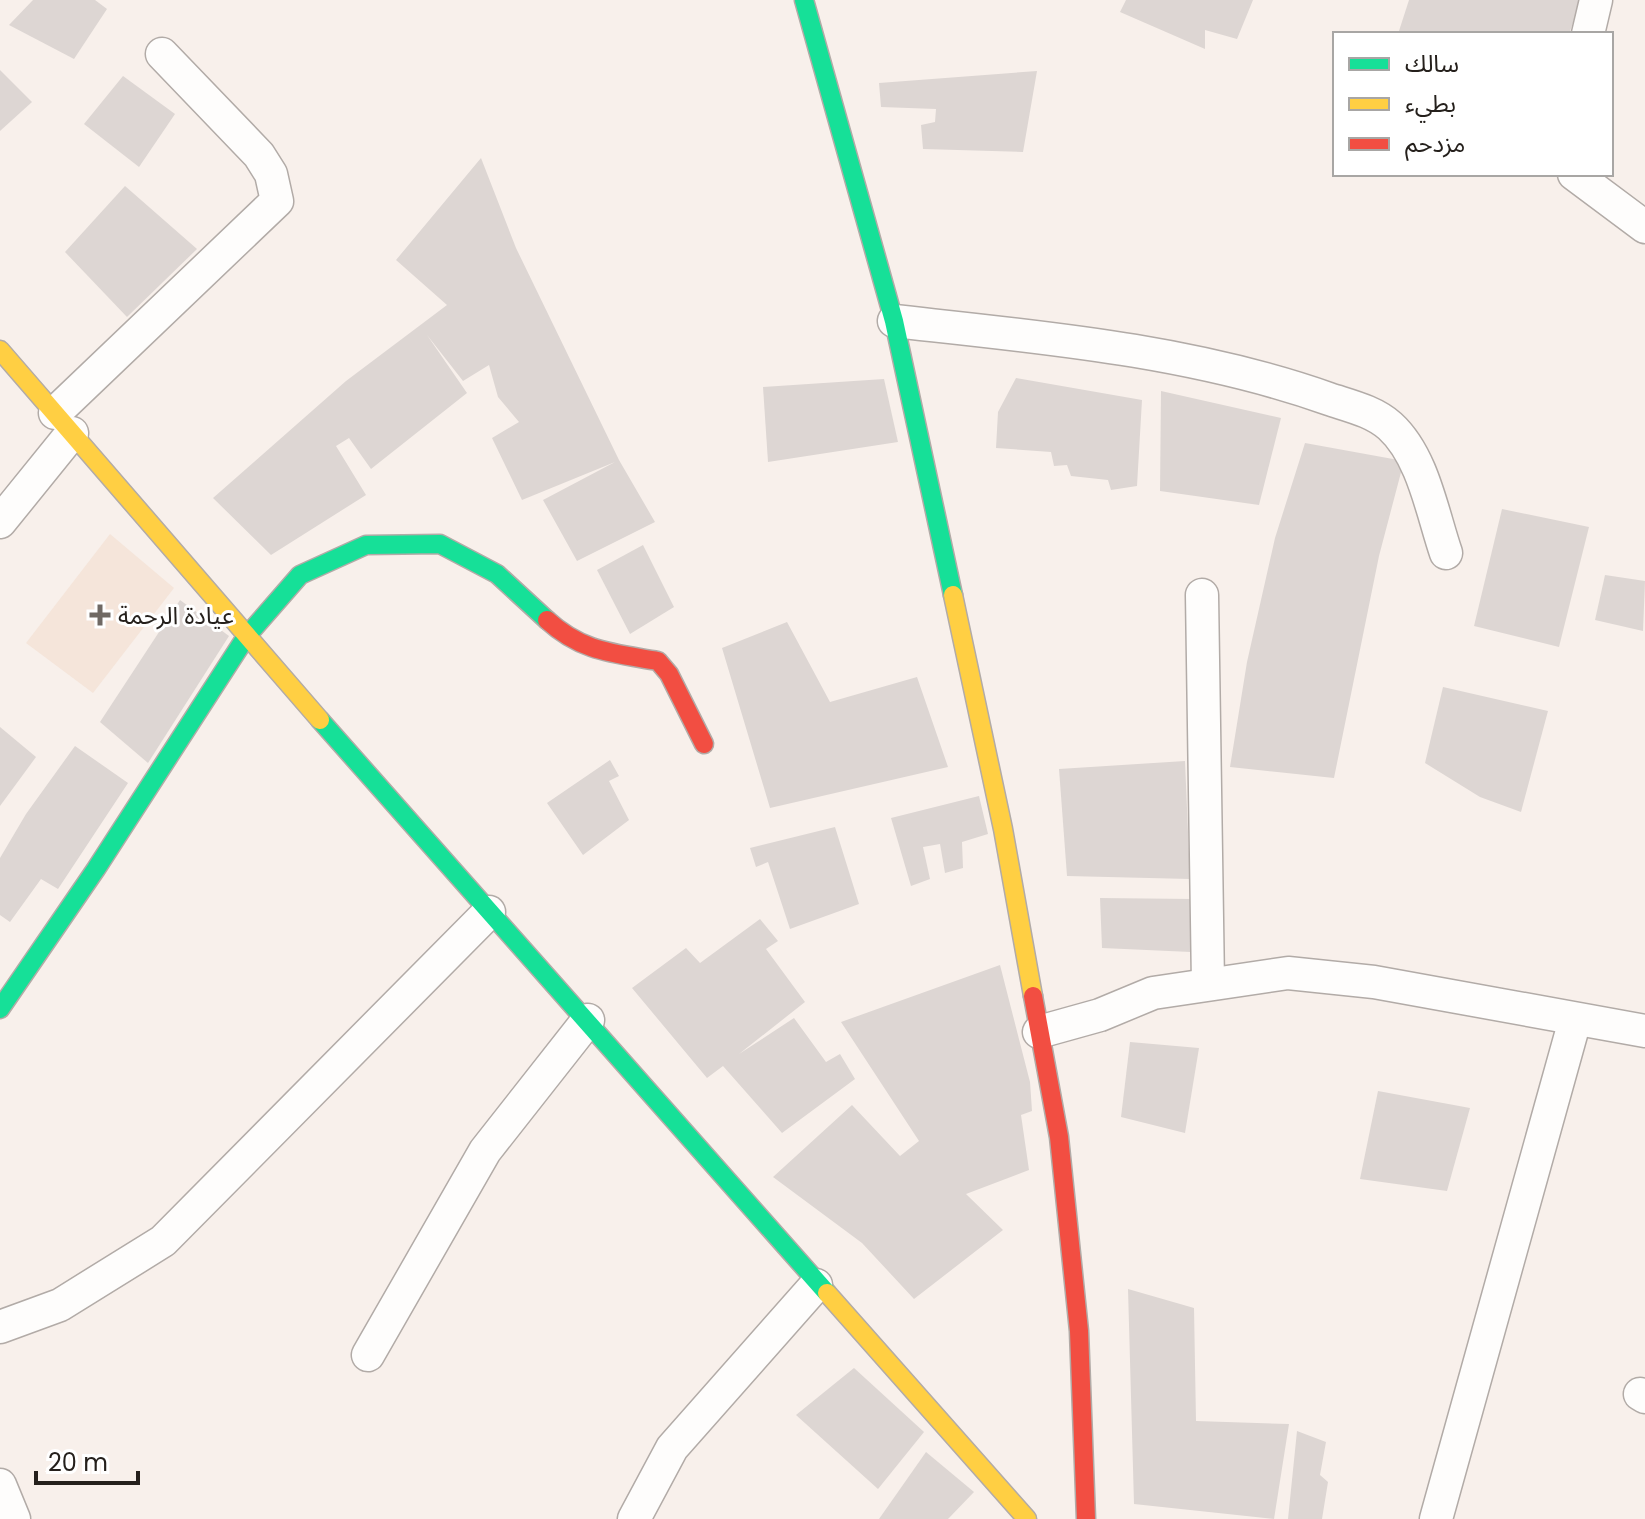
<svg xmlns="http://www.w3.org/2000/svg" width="1645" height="1519" font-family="Poppins,'Noto Sans Arabic',sans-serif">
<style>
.built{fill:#f5e5da}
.building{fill:#ddd6d3}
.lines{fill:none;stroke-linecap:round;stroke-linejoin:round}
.street-casing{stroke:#b2aba7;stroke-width:35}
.fast-casing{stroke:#b2aba7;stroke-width:21}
.slow-casing{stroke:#b2aba7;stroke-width:21}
.jam-casing{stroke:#b2aba7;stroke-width:21}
.street{stroke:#fefdfc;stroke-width:32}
.fast{stroke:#16e098;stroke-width:18}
.slow{stroke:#ffcf43;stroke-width:18}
.jam{stroke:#f24e42;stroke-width:18}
.poi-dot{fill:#6f6964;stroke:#fff;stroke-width:3}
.labels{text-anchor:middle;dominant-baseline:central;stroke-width:6;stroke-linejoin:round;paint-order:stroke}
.poi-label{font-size:24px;fill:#25201c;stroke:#fff;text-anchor:start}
</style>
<rect width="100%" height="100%" fill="#f8f0eb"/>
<!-- built -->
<polygon class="built" points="110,534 174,588 93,693 26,643"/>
<!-- building -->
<g class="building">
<polygon points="33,0 95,0 107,9 74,59 9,25"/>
<polygon points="1126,0 1253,0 1237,39 1205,30 1205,49 1120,12"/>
<polygon points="1409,0 1581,0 1569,34 1398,34"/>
<polygon points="0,70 32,102 0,131"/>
<polygon points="1037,71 1023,152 923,149 921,125 935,122 936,109 881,107 879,83"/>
<polygon points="123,76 175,114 139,167 84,124"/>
<polygon points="481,158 516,248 619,460 655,522 577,561 543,500 615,462 522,500 492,438 519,422 498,397 489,365 463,381 427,335 467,393 371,469 349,438 336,446 366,495 271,555 213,498 346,381 447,305 396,260"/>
<polygon points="125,186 197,249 127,317 65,252"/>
<polygon points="1016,378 1142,400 1137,486 1111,490 1108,480 1071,476 1067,465 1054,466 1051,452 996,448 998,412"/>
<polygon points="884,379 898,442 768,462 763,387"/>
<polygon points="1161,391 1281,418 1259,505 1160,491"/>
<polygon points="1305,443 1404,461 1379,556 1334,778 1230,767 1247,662 1275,538"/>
<polygon points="1502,509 1589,527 1559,647 1474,626"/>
<polygon points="643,545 674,607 630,634 597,570"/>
<polygon points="1605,575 1645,581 1643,631 1595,620"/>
<polygon points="180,600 229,636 148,763 100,722"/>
<polygon points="787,622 830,702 917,677 948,767 770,808 722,648"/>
<polygon points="1443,687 1548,711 1521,812 1480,797 1425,763"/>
<polygon points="0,727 36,757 0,806"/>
<polygon points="75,746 128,783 58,889 41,879 10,922 0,915 0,858 26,814"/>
<polygon points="610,760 619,776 609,781 629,820 583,855 547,803"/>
<polygon points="1185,761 1190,879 1067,876 1059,769"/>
<polygon points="979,796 988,834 962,842 963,868 945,873 940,844 923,847 930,879 911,886 891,818"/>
<polygon points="835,827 859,904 790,929 768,862 756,867 750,848"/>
<polygon points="1100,898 1193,899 1191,952 1102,948"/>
<polygon points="760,919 778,941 766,949 805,1002 739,1054 794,1018 826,1062 840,1054 855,1079 782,1133 723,1066 707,1078 632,988 686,948 700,963"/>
<polygon points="1000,965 1030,1082 1032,1111 1021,1115 1029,1170 966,1194 1003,1230 914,1299 862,1243 773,1177 852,1105 900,1156 919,1141 841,1022"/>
<polygon points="1130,1042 1199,1048 1185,1133 1121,1117"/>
<polygon points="1378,1091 1470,1108 1447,1191 1360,1179"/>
<polygon points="1128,1289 1194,1308 1196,1421 1289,1424 1274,1519 1134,1504"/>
<polygon points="854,1368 924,1432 878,1489 796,1415"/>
<polygon points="1297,1431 1326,1442 1320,1475 1328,1482 1322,1519 1288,1519"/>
<polygon points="926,1452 974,1492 948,1519 879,1519"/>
</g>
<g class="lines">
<defs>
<g id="street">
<polyline points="1588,34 1596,0"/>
<polyline points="1574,174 1645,227"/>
<path d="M894,321C1039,337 1191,350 1329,399C1350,406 1373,411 1390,426C1423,456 1432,512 1446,553"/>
<polyline points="55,413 277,201 271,174 259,155 162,54"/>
<polyline points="0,522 72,433"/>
<polyline points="1202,595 1208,984"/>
<polyline points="1039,1032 1100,1015 1153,993 1288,973 1374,982 1645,1031"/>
<polyline points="0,1327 60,1305 163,1241 489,912"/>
<polyline points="368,1355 485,1151 588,1020"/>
<polyline points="1640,1394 1645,1397"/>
<polyline points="0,1485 14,1519"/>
<polyline points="634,1519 672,1448 816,1285"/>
<polyline points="1436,1519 1575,1020"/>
</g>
<g id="fast">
<polyline points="804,0 894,321 953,595"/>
<polyline points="320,720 827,1293"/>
<polyline points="0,1009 96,869 246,637 300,575 366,545 440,544 497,574 547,620"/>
</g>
<g id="slow">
<polyline points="0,350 320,720"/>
<polyline points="953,595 1003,829 1033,996"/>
<polyline points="827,1293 1027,1519"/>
</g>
<g id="jam">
<path d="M547,620C582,652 613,653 658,661L669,674L704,744"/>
<polyline points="1033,996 1059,1137 1079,1331 1086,1519"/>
</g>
</defs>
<!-- street casing -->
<use href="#street" class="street-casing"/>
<!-- fast casing -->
<use href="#fast" class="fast-casing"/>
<!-- slow casing -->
<use href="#slow" class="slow-casing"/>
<!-- jam casing -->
<use href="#jam" class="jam-casing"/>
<!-- street -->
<use href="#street" class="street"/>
<!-- fast -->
<use href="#fast" class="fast"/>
<!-- slow -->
<use href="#slow" class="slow"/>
<!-- jam -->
<use href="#jam" class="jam"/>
</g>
<!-- markers -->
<path class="poi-dot" d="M96 603h8v8h8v8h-8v8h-8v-8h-8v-8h8z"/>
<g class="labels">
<!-- poi labels -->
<g class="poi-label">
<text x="118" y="615">عيادة الرحمة</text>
</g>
</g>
<!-- legend -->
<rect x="1333" y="32" width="280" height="144" fill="#ffffff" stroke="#a8a6a4" stroke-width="2"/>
<rect x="1349" y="58" width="40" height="12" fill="#16e098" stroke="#a8a6a4" stroke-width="2"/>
<text x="1405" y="72" font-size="24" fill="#25201c">سالك</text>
<rect x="1349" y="98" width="40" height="12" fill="#ffcf43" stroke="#a8a6a4" stroke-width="2"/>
<text x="1405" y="112" font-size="24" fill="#25201c">بطيء</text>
<rect x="1349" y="138" width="40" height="12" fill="#f24e42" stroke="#a8a6a4" stroke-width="2"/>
<text x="1405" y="152" font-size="24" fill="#25201c">مزدحم</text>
<!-- scale -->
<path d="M36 1471v12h102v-12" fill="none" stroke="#25201c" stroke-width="4"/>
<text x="48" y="1471" font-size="24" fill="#25201c" stroke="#ffffff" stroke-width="6" paint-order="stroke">20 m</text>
</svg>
